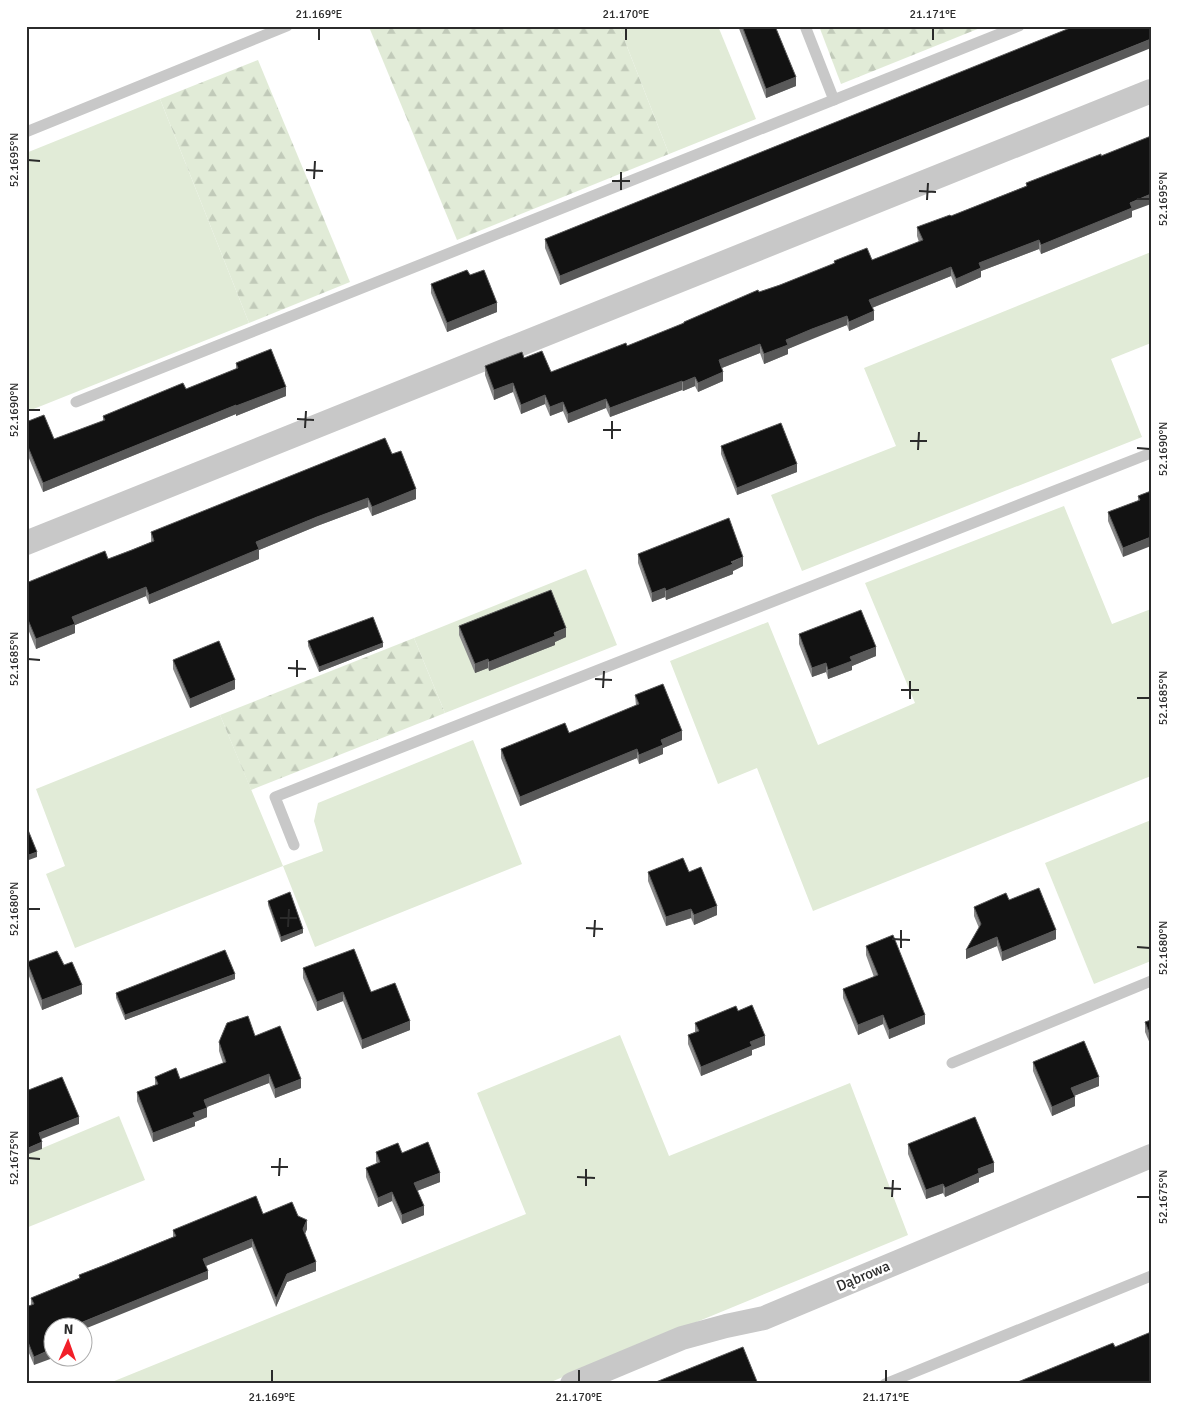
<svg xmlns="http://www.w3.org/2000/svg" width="1177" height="1410" font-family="Signika,sans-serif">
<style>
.grass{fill:#e1ebd7}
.forest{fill:url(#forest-firs)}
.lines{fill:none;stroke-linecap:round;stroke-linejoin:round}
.lane{stroke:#c8c8c8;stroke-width:11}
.street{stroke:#c8c8c8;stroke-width:24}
.wall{fill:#888}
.shaded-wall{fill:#595959}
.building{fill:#121212;stroke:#595959}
.ticks{fill:none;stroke:#2b2b2b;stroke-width:2}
.labels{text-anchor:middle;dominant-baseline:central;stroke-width:5;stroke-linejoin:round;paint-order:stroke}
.street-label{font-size:15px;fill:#2b2b2b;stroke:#fff}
.neatline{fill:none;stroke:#2b2b2b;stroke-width:2}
.ticks-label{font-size:12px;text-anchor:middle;fill:#2b2b2b}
</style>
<defs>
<pattern id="forest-firs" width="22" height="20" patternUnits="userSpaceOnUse" patternTransform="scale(1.25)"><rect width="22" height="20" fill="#e1ebd7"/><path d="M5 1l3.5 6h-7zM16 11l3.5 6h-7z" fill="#c1cab9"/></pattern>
</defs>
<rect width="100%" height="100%" fill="#fff"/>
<!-- grass -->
<g class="grass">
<polygon points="619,26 718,26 756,119 669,154"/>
<polygon points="160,99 249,323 26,412 26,153"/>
<polygon points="1151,252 1151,343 1111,359 1142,437 802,571 771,495 896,446 864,368"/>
<polygon points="1064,506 1112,624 1151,609 1151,776 813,911 757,768 718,784 670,661 768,622 818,745 915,703 865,583"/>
<polygon points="586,569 617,645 445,713 414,638"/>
<polygon points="220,715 283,866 323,851 314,821 318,803 473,740 522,864 315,947 283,866 75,948 46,874 65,866 36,789"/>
<polygon points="1151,820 1151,961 1094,984 1045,863"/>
<polygon points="620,1035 669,1156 850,1083 908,1235 546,1384 107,1384 526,1214 477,1093"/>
<polygon points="119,1116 145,1180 26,1228 26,1155"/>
</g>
<!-- forest -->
<g class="forest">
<polygon points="372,26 619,26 669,154 457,240 369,27"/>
<polygon points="819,26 985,26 841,84"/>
<polygon points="258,60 350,282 249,323 160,99"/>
<polygon points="414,638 445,713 251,790 220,715"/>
</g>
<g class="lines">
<!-- lane -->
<g class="lane">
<polyline points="805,26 834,100"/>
<polyline points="26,132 287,26"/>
<polyline points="76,402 1019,26"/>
<polyline points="294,845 275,797 1151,453"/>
<polyline points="952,1063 1151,981"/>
<polyline points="885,1384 1151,1276"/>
</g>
<!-- street -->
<g class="street">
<polyline points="26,543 1151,91"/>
<polyline points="572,1384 682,1338 726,1326 764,1318 1151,1156"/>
</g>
</g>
<!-- wall -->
<g class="wall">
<polygon points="738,26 775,26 796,86 766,98"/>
<polygon points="1075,26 560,285 545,248 545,239"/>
<polygon points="1026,183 1132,211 1132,217 1041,254 1039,249 981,271 981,277 956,288 951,276 872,308 874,320 849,331 847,325 812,338 788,349 788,354 764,364 760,353 722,368 723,381 698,392 695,386 683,391 682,390 610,417 606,408 568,423 563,411 550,416 545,404 521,414 513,392 494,400 485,375 485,366 524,358 551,372 627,346 684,324 684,322 834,264 834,261 872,260 919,242 917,236 917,227 951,216 1026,186"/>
<polygon points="470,275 497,312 447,332 431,293 431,284"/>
<polygon points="236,363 286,396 236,416 236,414 43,492 26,451 26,422 54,439 103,421 103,416 186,389 236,369"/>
<polygon points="721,446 797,472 737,495 721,454"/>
<polygon points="392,454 416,499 372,516 368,507 317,526 259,550 259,559 149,604 146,596 75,625 75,633 36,649 26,624 26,583 108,559 151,542 151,532"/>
<polygon points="1151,491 1123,557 1108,521 1108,512 1138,501 1138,496"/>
<polygon points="638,554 743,566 733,571 733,574 666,600 665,597 652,602 638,563"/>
<polygon points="459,626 566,637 555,642 555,645 489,671 488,668 475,673 459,635"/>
<polygon points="799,634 876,656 852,666 852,670 828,679 826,672 812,677 799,644"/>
<polygon points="308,641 383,647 319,672 308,646"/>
<polygon points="173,660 235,689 190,708 173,669"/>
<polygon points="635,695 682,740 663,748 663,754 639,764 637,758 520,806 501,758 501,749 569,733 636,706"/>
<polygon points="648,872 689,872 717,915 694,925 691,918 666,926 648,881"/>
<polygon points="1009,900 1056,939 1002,961 997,946 966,959 979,928 974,916 974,907"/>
<polygon points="268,901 303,933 281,942 268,905"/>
<polygon points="866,946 925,1024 889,1039 883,1024 858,1035 843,998 843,989 874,977 866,955"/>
<polygon points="27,962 64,965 82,994 42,1010 27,971"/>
<polygon points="303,968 371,992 410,1030 362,1049 343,1001 317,1011 303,978"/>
<polygon points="235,979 125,1020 116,998 116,993"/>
<polygon points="738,1011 765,1045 752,1050 752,1055 701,1076 688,1044 688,1035 695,1032 695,1023"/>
<polygon points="1151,1020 1151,1046 1145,1032 1145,1022"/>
<polygon points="255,1036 301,1088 275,1098 269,1083 207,1107 207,1117 195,1122 195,1126 153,1142 137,1101 137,1092 155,1085 155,1077 180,1079 223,1063 219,1051 219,1042"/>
<polygon points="1033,1062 1099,1086 1074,1096 1075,1106 1052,1116 1033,1071"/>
<polygon points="908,1144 994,1172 979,1178 979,1182 945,1197 943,1193 926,1199 908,1154"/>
<polygon points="376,1152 402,1153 440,1182 417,1191 424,1215 402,1224 392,1201 378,1207 366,1177 366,1168 377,1164 376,1161"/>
<polygon points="263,1214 298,1216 307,1229 305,1234 316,1271 287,1282 276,1307 252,1247 206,1266 208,1279 52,1328 34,1365 26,1346 26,1307 31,1305 31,1298 79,1278 79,1275 173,1237 173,1230"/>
</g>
<!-- shaded-wall -->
<g class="shaded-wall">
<polygon points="1151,39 1151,48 560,285 560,276"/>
<polygon points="796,77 796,86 766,98 766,89"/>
<polygon points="1151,194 1151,204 1132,211 1132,217 1041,254 1041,245 1130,203"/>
<polygon points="1039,240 1039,249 981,271 981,277 956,288 956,279 979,263"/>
<polygon points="951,267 951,276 869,309 869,300"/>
<polygon points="497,303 497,312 447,332 447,323"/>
<polygon points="874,311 874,320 849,331 849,322"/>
<polygon points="847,316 847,325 788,349 788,354 764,364 764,354 786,340 812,329"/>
<polygon points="760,344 760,353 719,369 719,360"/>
<polygon points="723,372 723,381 698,392 698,383"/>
<polygon points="695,377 695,386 683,391 683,382"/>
<polygon points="682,381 682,390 610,417 610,408"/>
<polygon points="513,383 513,392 494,400 494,390"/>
<polygon points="286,387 286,396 236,416 236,406"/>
<polygon points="545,395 545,404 521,414 521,405"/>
<polygon points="606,399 606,408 568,423 568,414"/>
<polygon points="563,402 563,411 550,416 550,407"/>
<polygon points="236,405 236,414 43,492 43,483"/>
<polygon points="797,464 797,472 737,495 737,488"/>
<polygon points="416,489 416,499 372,516 372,507"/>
<polygon points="368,498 368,507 317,526 259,550 259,559 149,604 149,595 256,542 317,517"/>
<polygon points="1151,537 1151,546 1123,557 1123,548"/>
<polygon points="743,557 743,566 733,571 733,574 666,600 666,591"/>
<polygon points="146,587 146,596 75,625 75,633 36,649 36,639 72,617"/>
<polygon points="665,588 665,597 652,602 652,593"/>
<polygon points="566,628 566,637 555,642 555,645 489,671 489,662"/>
<polygon points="383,643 383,647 319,672 319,667"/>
<polygon points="876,647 876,656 852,666 852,670 828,679 828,670 850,657"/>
<polygon points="488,659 488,668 475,673 475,664"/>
<polygon points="826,663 826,672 812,677 812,668"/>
<polygon points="235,680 235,689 190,708 190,699"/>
<polygon points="682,731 682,740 663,748 663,754 639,764 639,755 661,740"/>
<polygon points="637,749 637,758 520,806 520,797"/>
<polygon points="37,852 37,857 26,861 26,856"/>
<polygon points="717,906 717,915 694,925 694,915"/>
<polygon points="691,909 691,918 666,926 666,917"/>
<polygon points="303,929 303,933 281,942 281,937"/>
<polygon points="1056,930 1056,939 1002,961 1002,952"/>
<polygon points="997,937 997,946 966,959 966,950"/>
<polygon points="235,974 235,979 125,1020 125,1015"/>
<polygon points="82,985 82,994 42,1010 42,1000"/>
<polygon points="343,992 343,1001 317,1011 317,1002"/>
<polygon points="883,1015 883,1024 858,1035 858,1025"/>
<polygon points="925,1015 925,1024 889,1039 889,1030"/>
<polygon points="410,1021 410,1030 362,1049 362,1040"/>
<polygon points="765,1036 765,1045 752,1050 752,1055 701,1076 701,1067 750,1042"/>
<polygon points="269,1074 269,1083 204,1108 204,1100"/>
<polygon points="1099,1077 1099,1086 1071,1097 1071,1088"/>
<polygon points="301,1079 301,1088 275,1098 275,1089"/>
<polygon points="1075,1097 1075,1106 1052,1116 1052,1107"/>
<polygon points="207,1108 207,1117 195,1122 195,1126 153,1142 153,1133 193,1113"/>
<polygon points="79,1117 79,1124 39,1140 39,1133"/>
<polygon points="42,1142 42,1149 26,1155 26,1149"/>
<polygon points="994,1163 994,1172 979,1178 979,1182 945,1197 945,1188 978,1169"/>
<polygon points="440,1173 440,1182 414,1192 414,1183"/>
<polygon points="943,1184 943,1193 926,1199 926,1190"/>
<polygon points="392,1192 392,1201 378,1207 378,1198"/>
<polygon points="424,1206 424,1215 402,1224 402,1215"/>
<polygon points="307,1220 307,1229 303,1238 303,1229"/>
<polygon points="252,1239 252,1247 203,1267 203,1259"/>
<polygon points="316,1262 316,1271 287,1282 276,1307 276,1299 287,1274"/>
<polygon points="208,1271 208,1279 82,1330 82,1328 68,1328"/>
<polygon points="52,1349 53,1358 34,1365 34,1357"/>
</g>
<!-- building -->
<g class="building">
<polygon points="742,26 775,26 796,77 766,89"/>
<polygon points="1075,26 1151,26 1151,39 560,276 545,239"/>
<polygon points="1151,136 1151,194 1130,203 1132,208 1041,245 1039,240 979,263 981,268 956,279 951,267 869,300 874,311 849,322 847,316 812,329 786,340 788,345 764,354 760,344 719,360 723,372 698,383 695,377 683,382 682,381 610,408 606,399 568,414 563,402 550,407 545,395 521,405 513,383 494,390 485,366 522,352 524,358 542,351 551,372 626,343 627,346 684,323 684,322 758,290 759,292 780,285 835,263 834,261 867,248 872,260 923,240 917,227 950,215 951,216 1027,186 1026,183 1101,154 1101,156"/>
<polygon points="467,270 470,275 484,270 497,303 447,323 431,284"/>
<polygon points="271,349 286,387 236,406 236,405 43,483 26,442 26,422 44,415 54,439 105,420 103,416 183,383 186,389 238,368 236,363"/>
<polygon points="781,423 797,464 737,488 721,446"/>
<polygon points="385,438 392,454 401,451 416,489 372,507 368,498 317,517 256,542 259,549 149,595 146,587 72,617 75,624 36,639 26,615 26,583 105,551 108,559 132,550 154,541 151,532"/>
<polygon points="1151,491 1151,537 1123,548 1108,512 1140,500 1138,496"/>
<polygon points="729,518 743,557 731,562 733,564 666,591 665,588 652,593 638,554"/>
<polygon points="551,590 566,628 554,633 555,636 489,662 488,659 475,664 459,626"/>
<polygon points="861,610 876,647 850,657 852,661 828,670 826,663 812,668 799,634"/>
<polygon points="373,617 383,643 319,667 308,641"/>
<polygon points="219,641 235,680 190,699 173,660"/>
<polygon points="663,684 682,731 661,740 663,745 639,755 637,749 520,797 501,749 565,723 569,733 639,704 635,695"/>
<polygon points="26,825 37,852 26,856"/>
<polygon points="683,858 689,872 701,867 717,906 694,915 691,909 666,917 648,872"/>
<polygon points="1039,888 1056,930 1002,952 997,937 966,950 981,924 974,907 1006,893 1009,900"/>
<polygon points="290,892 303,929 281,937 268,901"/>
<polygon points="893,935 925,1015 889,1030 883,1015 858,1025 843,989 878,975 866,946"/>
<polygon points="354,949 371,992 395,983 410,1021 362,1040 343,992 317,1002 303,968"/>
<polygon points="225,950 235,974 125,1015 116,993"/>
<polygon points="57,951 64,965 72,962 82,985 42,1000 27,962"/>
<polygon points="752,1005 765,1036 750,1042 752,1046 701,1067 688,1035 699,1031 695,1023 736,1006 738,1011"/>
<polygon points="248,1016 255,1036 280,1026 301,1079 275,1089 269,1074 204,1100 207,1108 193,1113 195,1117 153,1133 137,1092 158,1084 155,1077 176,1068 180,1079 226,1062 219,1042 227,1023"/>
<polygon points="1151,1020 1151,1037 1145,1022"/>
<polygon points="1084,1041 1099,1077 1071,1088 1075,1097 1052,1107 1033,1062"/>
<polygon points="62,1077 79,1117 39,1133 42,1142 26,1149 26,1091"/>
<polygon points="975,1117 994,1163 978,1169 979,1173 945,1188 943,1184 926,1190 908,1144"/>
<polygon points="428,1142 440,1173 414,1183 424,1206 402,1215 392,1192 378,1198 366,1168 380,1162 376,1152 398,1143 402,1153"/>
<polygon points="256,1196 263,1214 292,1202 298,1216 307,1220 303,1229 316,1262 287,1274 276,1299 252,1239 203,1259 208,1271 68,1328 52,1328 52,1349 34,1357 26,1337 26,1307 34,1304 31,1298 80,1278 79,1275 105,1265 176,1236 173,1230"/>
<polygon points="1151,1332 1151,1384 1013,1384 1113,1343 1115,1347"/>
<polygon points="743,1347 758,1384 651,1384"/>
</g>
<!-- ticks -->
<path class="ticks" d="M319,40V28M626,40V28M933,40V28M28,160L40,161M306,170L323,171M314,179L315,161M612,181H630M621,190V172M919,191L936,192M1137,199H1150M927,200L928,183M28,410H40M297,419L314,420M305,428L306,411M603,430H621M612,439V421M910,441H927M1137,448L1150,449M918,450L919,432M28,659L40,660M288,668L306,669M297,677V660M595,679L612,680M603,688L604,671M901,690H919M1137,698H1150M910,699V681M28,909H40M280,918H297M288,927L289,909M586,928L603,929M594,937L595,920M892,939L910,940M1137,947L1150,948M901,948V930M28,1158L40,1159M271,1167H288M279,1176L280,1158M577,1177L595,1178M586,1186V1169M884,1188L901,1189M892,1197L893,1180M1137,1197H1150M272,1382V1370M579,1382V1370M886,1382V1370"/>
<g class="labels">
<!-- street labels -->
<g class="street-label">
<text transform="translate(863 1276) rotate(-23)">Dąbrowa</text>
</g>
</g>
<!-- border -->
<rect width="1177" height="1410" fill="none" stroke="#ffffff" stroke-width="55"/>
<!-- north arrow -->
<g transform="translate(68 1342) rotate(2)"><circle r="24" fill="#ffffff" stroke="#aaaaaa"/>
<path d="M0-4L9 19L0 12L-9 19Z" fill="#f11f29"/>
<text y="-8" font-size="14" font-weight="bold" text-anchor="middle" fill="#2b2b2b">N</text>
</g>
<rect x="28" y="28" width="1122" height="1354" class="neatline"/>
<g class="ticks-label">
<text x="319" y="18">21.169°E</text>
<text x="626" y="18">21.170°E</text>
<text x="933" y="18">21.171°E</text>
<text transform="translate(14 160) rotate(-90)" y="4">52.1695°N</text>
<text transform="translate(1163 199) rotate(-90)" y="4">52.1695°N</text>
<text transform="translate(14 410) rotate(-90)" y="4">52.1690°N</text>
<text transform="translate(1163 449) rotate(-90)" y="4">52.1690°N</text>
<text transform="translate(14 659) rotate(-90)" y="4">52.1685°N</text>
<text transform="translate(1163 698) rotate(-90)" y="4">52.1685°N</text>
<text transform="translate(14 909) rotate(-90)" y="4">52.1680°N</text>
<text transform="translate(1163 948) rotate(-90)" y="4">52.1680°N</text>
<text transform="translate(14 1158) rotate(-90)" y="4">52.1675°N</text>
<text transform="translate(1163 1197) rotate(-90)" y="4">52.1675°N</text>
<text x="272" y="1401">21.169°E</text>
<text x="579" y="1401">21.170°E</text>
<text x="886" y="1401">21.171°E</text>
</g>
</svg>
